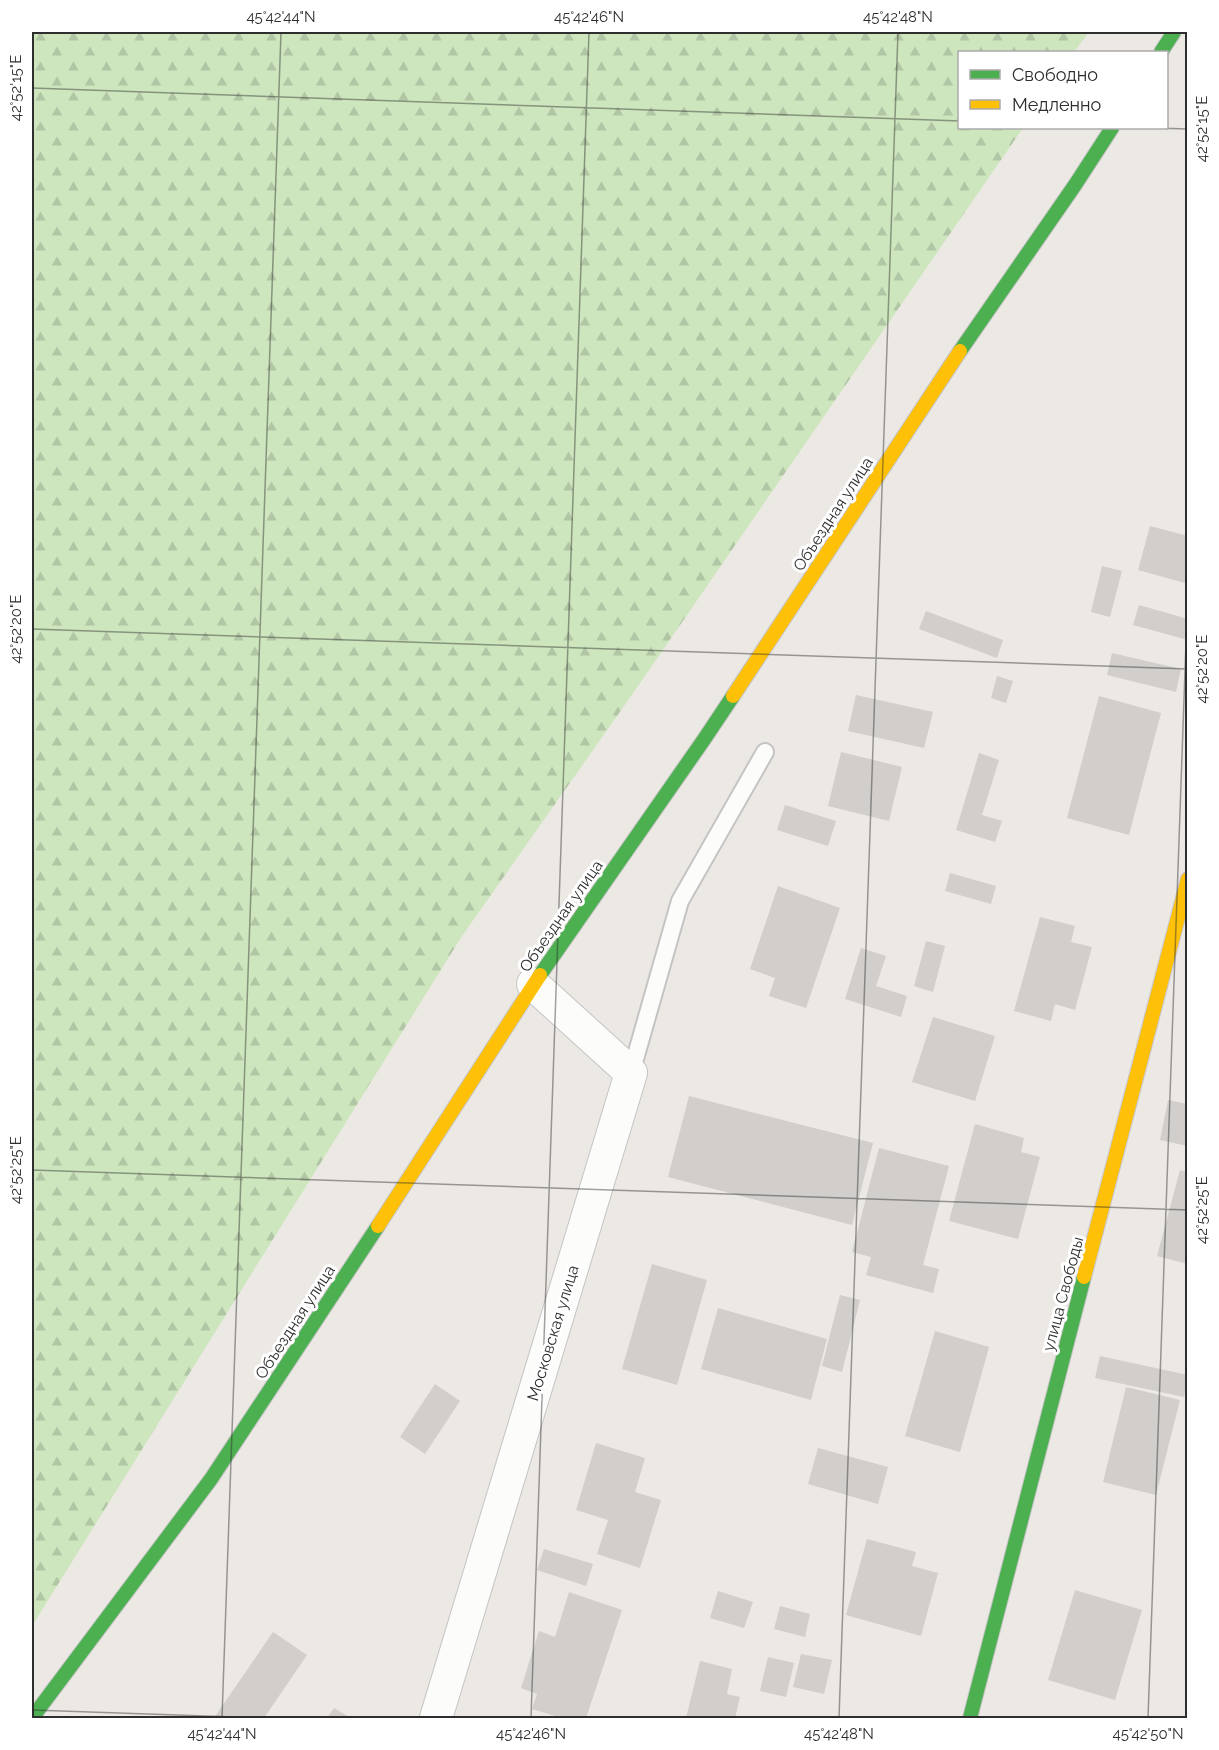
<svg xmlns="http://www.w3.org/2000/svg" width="1219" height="1750" font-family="Raleway,sans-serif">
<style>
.forest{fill:url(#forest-firs)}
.building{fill:#d1cecb}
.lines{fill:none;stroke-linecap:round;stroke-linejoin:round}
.lane-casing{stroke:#c5c4c5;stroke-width:20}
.street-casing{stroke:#c5c4c5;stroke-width:34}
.fast-casing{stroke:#c5c4c5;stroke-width:16}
.slow-casing{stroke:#c5c4c5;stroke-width:16}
.lane{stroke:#fcfcfb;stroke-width:16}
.street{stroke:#fcfcfb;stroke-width:32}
.fast{stroke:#4caf50;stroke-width:14}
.slow{stroke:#ffc107;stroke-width:14}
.ticks{fill:none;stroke:#2e2e2e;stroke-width:1.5;stroke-opacity:0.45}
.labels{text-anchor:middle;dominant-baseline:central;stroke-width:6;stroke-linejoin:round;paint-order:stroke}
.street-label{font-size:16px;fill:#2e2e2e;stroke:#fff}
.neatline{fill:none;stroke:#2e2e2e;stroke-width:2}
.ticks-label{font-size:15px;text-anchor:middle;fill:#2e2e2e}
</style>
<defs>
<pattern id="forest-firs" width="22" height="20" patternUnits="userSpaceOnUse" patternTransform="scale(1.5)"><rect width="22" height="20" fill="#cee6be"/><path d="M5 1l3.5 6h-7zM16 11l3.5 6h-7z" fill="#b1c6a4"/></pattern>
</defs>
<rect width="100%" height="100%" fill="#ece8e4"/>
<!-- forest -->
<polygon class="forest" points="32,32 1089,32 1074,52 960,52 960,128 1023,128 629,699 462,936 32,1626"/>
<!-- building -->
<g class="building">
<polygon points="1150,526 1188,536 1188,574 1185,583 1138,570"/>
<polygon points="1102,566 1122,571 1110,617 1091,612"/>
<polygon points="1139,605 1188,619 1188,640 1133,625"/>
<polygon points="926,611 1003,640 997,658 919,629"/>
<polygon points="1112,653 1181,669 1176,692 1107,675"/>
<polygon points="997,676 1013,681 1006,703 991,698"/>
<polygon points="856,695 933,712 924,748 848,731"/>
<polygon points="1099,696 1161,713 1129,835 1067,818"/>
<polygon points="841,752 902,767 889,821 828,806"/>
<polygon points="979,753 999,760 982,815 1002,821 995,842 956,830"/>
<polygon points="785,805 836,821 828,846 777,830"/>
<polygon points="950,873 996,886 991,904 945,891"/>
<polygon points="778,886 840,908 806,1008 769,996 775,978 750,969"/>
<polygon points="1040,917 1075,926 1071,942 1092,947 1075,1010 1055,1004 1051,1021 1014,1011"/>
<polygon points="926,941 945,946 933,992 914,986"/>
<polygon points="861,948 886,956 876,986 907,996 901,1017 845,999"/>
<polygon points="933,1017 995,1036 975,1101 912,1082"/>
<polygon points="689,1096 873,1143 852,1225 668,1177"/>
<polygon points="1168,1100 1188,1104 1188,1146 1160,1140"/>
<polygon points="975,1124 1024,1138 1021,1152 1040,1157 1018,1239 949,1221"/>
<polygon points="879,1148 949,1166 923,1265 939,1269 933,1293 866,1275 871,1257 852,1252"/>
<polygon points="1180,1170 1188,1172 1188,1264 1157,1256"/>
<polygon points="652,1264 707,1280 677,1385 622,1369"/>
<polygon points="840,1295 860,1300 842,1372 822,1366"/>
<polygon points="718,1308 827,1339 811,1400 701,1369"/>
<polygon points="935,1331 989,1347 960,1452 905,1436"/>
<polygon points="1100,1356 1188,1375 1184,1397 1095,1378"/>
<polygon points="435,1384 460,1401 425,1454 400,1437"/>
<polygon points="1126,1387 1180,1400 1156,1495 1103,1482"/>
<polygon points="596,1443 645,1458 635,1492 661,1500 640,1568 597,1554 608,1520 576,1510"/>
<polygon points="818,1448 888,1467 878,1504 808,1484"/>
<polygon points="867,1539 916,1552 912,1566 938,1573 921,1636 846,1615"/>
<polygon points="544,1549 593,1564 586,1586 537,1570"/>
<polygon points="1075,1590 1142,1610 1115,1700 1048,1680"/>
<polygon points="718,1591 753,1602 744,1628 710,1618"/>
<polygon points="569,1592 622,1610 586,1718 562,1718 532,1709 537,1694 521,1688 539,1631 555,1637"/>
<polygon points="780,1606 810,1614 805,1637 774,1629"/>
<polygon points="273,1632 307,1655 264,1718 214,1718"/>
<polygon points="801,1654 832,1660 824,1694 793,1687"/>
<polygon points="768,1657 794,1663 786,1697 760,1691"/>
<polygon points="700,1661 732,1669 727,1694 740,1697 735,1718 686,1718"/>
<polygon points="334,1708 351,1718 327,1718"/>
</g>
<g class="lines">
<defs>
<polyline id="lane" points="631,1073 680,901 765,752"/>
<polyline id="street" points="436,1718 631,1073 533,984"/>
<g id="fast">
<polyline points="1161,52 1174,32"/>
<polyline points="960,351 1075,185 1112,128"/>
<polyline points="540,975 705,738 733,696"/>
<polyline points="32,1718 211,1479 378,1226"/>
<polyline points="970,1718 1084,1277"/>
</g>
<g id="slow">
<polyline points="733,696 960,351"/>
<polyline points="378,1226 540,975"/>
<polyline points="1084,1277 1188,879"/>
</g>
</defs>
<!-- lane casing -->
<use href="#lane" class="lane-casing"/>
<!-- street casing -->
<use href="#street" class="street-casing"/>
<!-- fast casing -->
<use href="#fast" class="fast-casing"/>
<!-- slow casing -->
<use href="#slow" class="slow-casing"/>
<!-- lane -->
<use href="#lane" class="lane"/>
<!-- street -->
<use href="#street" class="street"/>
<!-- fast -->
<use href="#fast" class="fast"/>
<!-- slow -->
<use href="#slow" class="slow"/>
</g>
<!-- ticks -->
<path class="ticks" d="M32,88L960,121M1156,128L1188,129M32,629L1188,669M32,1170L1188,1210M32,1710L267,1718M222,1718L281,32M531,1718L589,32M839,1718L898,32M1148,1718L1188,586"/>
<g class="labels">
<!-- street labels -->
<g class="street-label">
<text transform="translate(833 514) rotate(-57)">Объездная улица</text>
<text transform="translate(561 916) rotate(-55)">Объездная улица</text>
<text transform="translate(1063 1294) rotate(-75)">улица Свободы</text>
<text transform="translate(295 1322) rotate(-57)">Объездная улица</text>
<text transform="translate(553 1333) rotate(-73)">Московская улица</text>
</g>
</g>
<!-- border -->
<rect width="1219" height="1750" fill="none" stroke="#ffffff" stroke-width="66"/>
<!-- legend -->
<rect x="958" y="51" width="210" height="78" fill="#ffffff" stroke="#ababab" stroke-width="1.5"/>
<rect x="970" y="70" width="30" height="9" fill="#4caf50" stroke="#ababab" stroke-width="1.5"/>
<text x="1012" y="81" font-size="18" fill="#2e2e2e">Свободно</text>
<rect x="970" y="100" width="30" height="9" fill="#ffc107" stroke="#ababab" stroke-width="1.5"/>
<text x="1012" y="111" font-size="18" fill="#2e2e2e">Медленно</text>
<rect x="33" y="33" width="1153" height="1684" class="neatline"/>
<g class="ticks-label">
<text x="281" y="22">45°42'44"N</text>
<text x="589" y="22">45°42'46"N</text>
<text x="898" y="22">45°42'48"N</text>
<text transform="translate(16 88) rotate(-90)" y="5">42°52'15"E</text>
<text transform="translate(1202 129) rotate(-90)" y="5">42°52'15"E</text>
<text transform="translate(16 629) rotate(-90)" y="5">42°52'20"E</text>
<text transform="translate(1202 669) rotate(-90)" y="5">42°52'20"E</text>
<text transform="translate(16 1170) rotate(-90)" y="5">42°52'25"E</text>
<text transform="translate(1202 1210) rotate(-90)" y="5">42°52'25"E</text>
<text x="222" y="1739">45°42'44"N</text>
<text x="531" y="1739">45°42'46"N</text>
<text x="839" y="1739">45°42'48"N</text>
<text x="1148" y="1739">45°42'50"N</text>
</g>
</svg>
